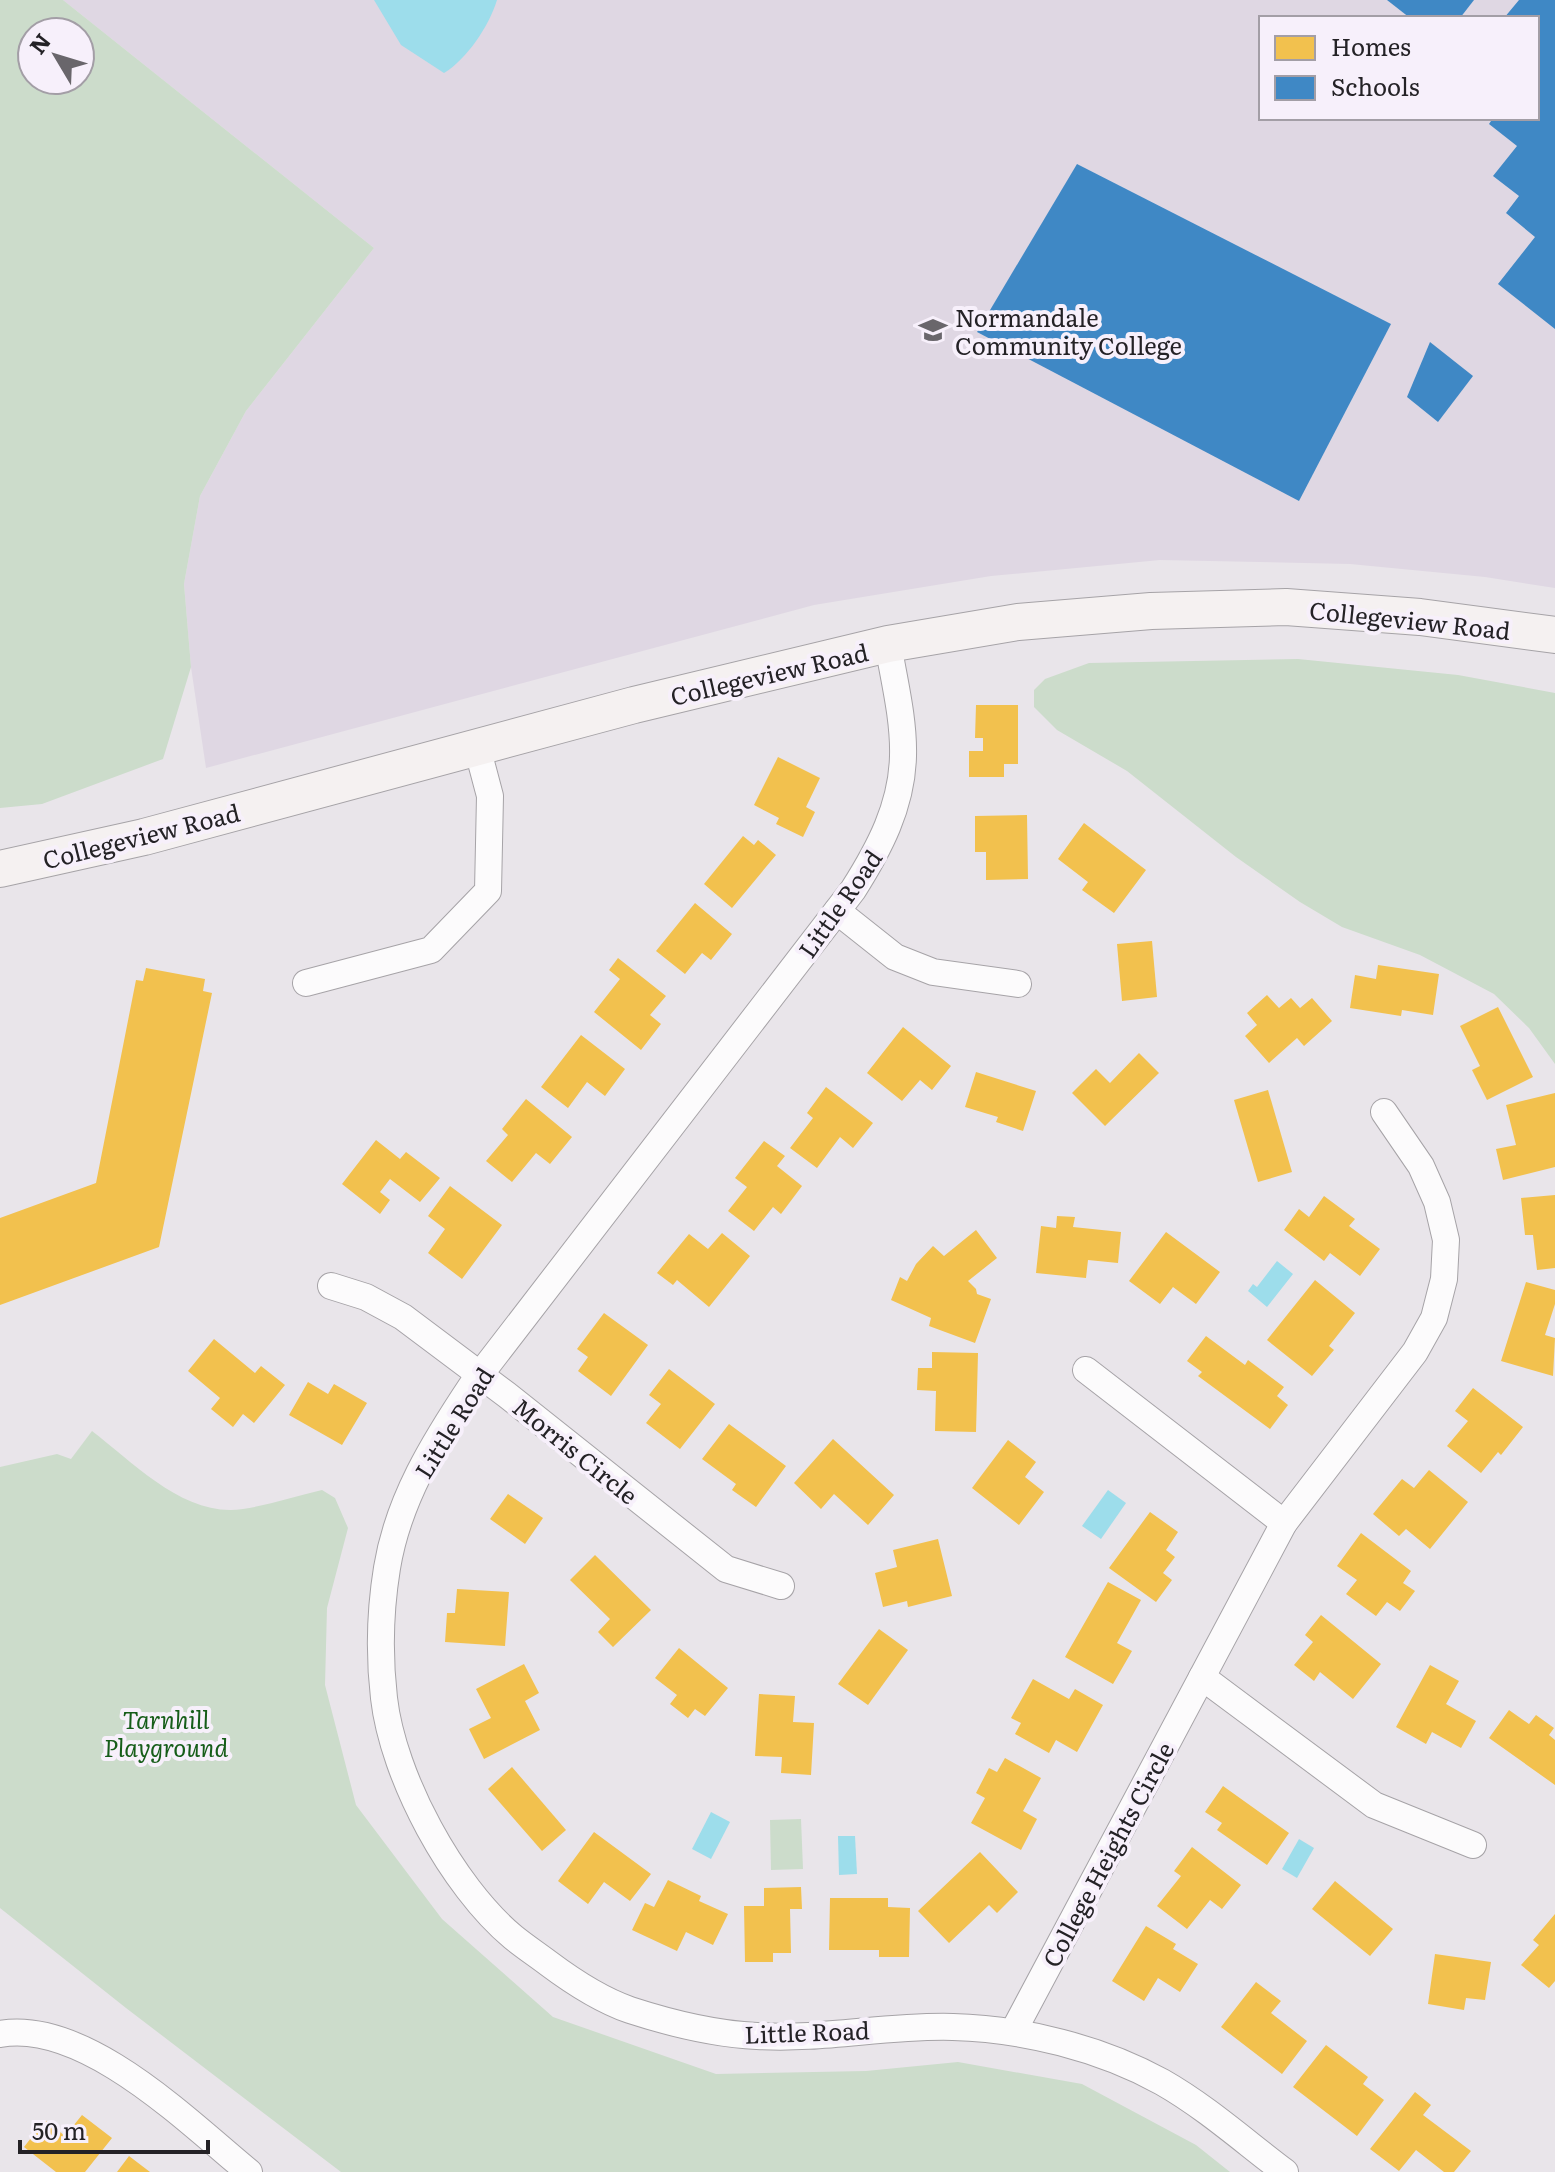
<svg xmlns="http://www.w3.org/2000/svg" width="1555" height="2172" font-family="Literata,serif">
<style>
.built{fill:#dfd7e3;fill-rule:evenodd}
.green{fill:#ccdccb;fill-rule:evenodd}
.water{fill:#9dddeb}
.homes{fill:#f2c14e}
.schools{fill:#3f88c5}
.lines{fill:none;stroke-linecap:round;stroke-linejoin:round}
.street-casing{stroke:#a6a3a7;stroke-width:28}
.secondary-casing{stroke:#a6a3a7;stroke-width:38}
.street{stroke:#fcfbfc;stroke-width:26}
.secondary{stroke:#f5f1f1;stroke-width:36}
.labels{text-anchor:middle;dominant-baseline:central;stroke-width:8;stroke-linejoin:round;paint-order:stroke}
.poi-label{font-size:24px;fill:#242226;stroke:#f7f0fb;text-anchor:start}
.street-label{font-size:24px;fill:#242226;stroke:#f7f0fb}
.park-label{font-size:24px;font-style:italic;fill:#165d19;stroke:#f7f0fb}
</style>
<rect width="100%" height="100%" fill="#e9e5ea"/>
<!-- built -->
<path class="built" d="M63,0H1555V588L1485,577L1350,564L1160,560L991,576L814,605L206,768L191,667L184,584L200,496L246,411L374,248ZM1261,18H1537V118H1261Z"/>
<!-- green -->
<g class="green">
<path d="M0,0H63L374,248L246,411L200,496L184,584L191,667L163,759L42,804L0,808ZM80,32V80H32V32Z"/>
<polygon points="1298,659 1458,675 1555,693 1555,1064 1529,1028 1494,994 1420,955 1342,927 1300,902 1236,857 1127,771 1057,730 1034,707 1034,690 1045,679 1089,663"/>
<path d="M92,1431C134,1463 185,1518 243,1509C269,1505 296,1496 322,1490L335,1498L348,1528L327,1608L325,1685L356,1805L442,1919L553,2017L716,2074L866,2071L958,2062L1082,2084L1196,2145L1230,2172H341L126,2008L0,1908V1467L57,1454L71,1459Z"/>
<polygon points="801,1819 803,1869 771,1870 770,1820"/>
</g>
<!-- water -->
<g class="water">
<path d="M374,0H497C489,26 467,59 444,73L401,45Z"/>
<polygon points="1277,1261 1293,1274 1267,1307 1248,1291 1253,1284 1257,1287"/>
<polygon points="1108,1490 1126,1503 1101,1539 1082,1526"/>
<polygon points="711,1812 730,1822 711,1859 692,1849"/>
<polygon points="838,1836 855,1836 857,1874 839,1875"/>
<polygon points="1299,1839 1314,1848 1297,1878 1282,1869"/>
</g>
<!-- homes -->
<g class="homes">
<polygon points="976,705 1018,705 1018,764 1004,764 1004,777 969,777 969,751 983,751 983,738 975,738"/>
<polygon points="778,757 820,778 806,807 815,812 803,837 776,824 779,818 754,805"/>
<polygon points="1027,815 1028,879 986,880 986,852 975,852 975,816"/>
<polygon points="1084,823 1146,870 1114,913 1082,890 1088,882 1058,859"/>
<polygon points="743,836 754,845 758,840 776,855 732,908 704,884"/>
<polygon points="695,903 732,934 711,960 702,953 685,974 656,951"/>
<polygon points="1152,941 1157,997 1122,1001 1117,944"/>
<polygon points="618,958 666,996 650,1015 661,1024 641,1050 594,1012 620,979 609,970"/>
<polygon points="1378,965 1439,974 1433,1015 1402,1010 1401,1016 1350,1008 1355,975 1376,979"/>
<polygon points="146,968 205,979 203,991 212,993 159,1247 0,1305 0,1218 96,1183 136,980 143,981"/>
<polygon points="1267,995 1279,1008 1291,998 1300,1008 1312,998 1332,1021 1304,1046 1297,1038 1269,1063 1245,1036 1257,1025 1247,1013"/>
<polygon points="1498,1007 1533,1077 1487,1100 1472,1070 1480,1066 1460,1026"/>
<polygon points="903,1027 951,1066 932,1090 920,1080 902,1101 867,1073"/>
<polygon points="581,1035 625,1069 605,1096 587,1082 568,1108 541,1087"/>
<polygon points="1139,1053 1159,1073 1105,1126 1072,1093 1096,1069 1110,1083"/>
<polygon points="976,1072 1036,1091 1023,1131 996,1122 998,1117 965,1107"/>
<polygon points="826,1087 873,1123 853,1148 840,1137 817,1168 790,1148 813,1118 807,1113"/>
<polygon points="1268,1090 1292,1172 1258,1182 1234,1100"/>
<polygon points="1555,1093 1555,1167 1503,1180 1496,1149 1516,1145 1506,1105"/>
<polygon points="526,1099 572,1137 550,1164 536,1153 512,1182 486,1161 508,1135 502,1129"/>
<polygon points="376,1140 400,1159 406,1152 440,1178 420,1202 390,1179 380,1192 390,1200 380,1214 342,1184"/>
<polygon points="764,1141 785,1156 777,1166 802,1186 781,1214 773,1207 754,1231 728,1211 747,1187 735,1178"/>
<polygon points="450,1186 502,1225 462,1279 428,1253 445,1229 428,1216"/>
<polygon points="1555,1195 1555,1268 1537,1270 1533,1235 1525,1235 1521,1198"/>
<polygon points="1324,1196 1355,1219 1349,1226 1380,1249 1360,1276 1330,1253 1324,1261 1284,1230 1299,1209 1309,1217"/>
<polygon points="1057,1216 1075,1217 1073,1227 1121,1232 1118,1263 1088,1260 1086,1278 1036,1273 1041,1226 1056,1228"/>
<polygon points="976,1230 997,1258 968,1281 976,1289 977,1294 991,1299 975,1343 929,1326 931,1318 891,1300 900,1277 907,1281 916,1264 933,1246 944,1256"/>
<polygon points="1166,1232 1220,1272 1196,1304 1173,1287 1160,1304 1129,1281"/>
<polygon points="722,1233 750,1256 709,1307 677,1280 673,1285 657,1273 689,1234 708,1249"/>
<polygon points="1315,1280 1355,1313 1329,1346 1334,1350 1312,1376 1267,1340"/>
<polygon points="1526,1282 1555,1290 1555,1304 1545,1335 1555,1338 1553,1376 1501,1361"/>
<polygon points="604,1313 648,1345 611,1396 578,1371 588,1357 577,1349"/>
<polygon points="1206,1336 1245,1365 1248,1360 1284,1387 1277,1396 1288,1405 1270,1429 1198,1376 1202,1372 1187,1361"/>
<polygon points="214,1339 255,1373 261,1366 285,1385 254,1423 243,1414 233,1427 211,1409 220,1398 188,1371"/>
<polygon points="932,1352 978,1353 976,1432 935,1431 936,1391 917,1390 918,1368 932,1368"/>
<polygon points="669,1369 715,1404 680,1449 646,1423 661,1404 649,1395"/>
<polygon points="308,1382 328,1394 334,1384 367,1403 342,1445 289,1415"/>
<polygon points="1473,1388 1523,1427 1501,1455 1498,1452 1481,1473 1447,1446 1468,1421 1455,1411"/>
<polygon points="729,1424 786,1466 756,1507 732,1490 736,1484 702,1459"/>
<polygon points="833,1439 894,1495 868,1525 834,1494 821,1509 794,1483"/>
<polygon points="1008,1440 1036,1462 1025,1477 1044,1492 1019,1525 972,1488"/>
<polygon points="1429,1470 1468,1502 1430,1549 1406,1529 1399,1536 1373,1514 1402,1479 1414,1488"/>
<polygon points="508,1494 543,1518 525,1544 490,1519"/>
<polygon points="1150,1512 1178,1532 1166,1550 1175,1557 1163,1573 1172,1580 1156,1602 1109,1568"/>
<polygon points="1361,1533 1411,1571 1403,1583 1415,1591 1400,1611 1387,1602 1376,1616 1346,1594 1357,1580 1337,1566"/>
<polygon points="938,1539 952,1596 908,1607 907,1601 883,1607 875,1573 897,1567 893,1550"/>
<polygon points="595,1555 651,1610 613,1647 598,1632 610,1619 570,1580"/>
<polygon points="1108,1582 1141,1600 1117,1643 1132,1651 1113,1684 1065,1657"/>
<polygon points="457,1589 509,1592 505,1646 445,1642 447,1613 455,1613"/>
<polygon points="1321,1615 1381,1664 1353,1699 1320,1672 1314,1681 1294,1665 1313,1642 1305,1635"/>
<polygon points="879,1629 908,1650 868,1705 838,1684"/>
<polygon points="679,1648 728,1688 705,1716 695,1709 688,1718 670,1704 677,1695 655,1678"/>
<polygon points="524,1664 539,1693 525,1701 540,1730 484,1759 469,1729 491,1718 476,1689"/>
<polygon points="1430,1665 1459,1681 1446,1704 1476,1721 1461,1748 1432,1732 1426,1744 1396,1727"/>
<polygon points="1033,1679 1069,1699 1075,1689 1103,1705 1077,1752 1056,1740 1049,1753 1015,1734 1021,1723 1011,1718"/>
<polygon points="759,1694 795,1696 793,1722 814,1723 811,1775 781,1773 782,1757 755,1756"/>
<polygon points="1509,1710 1529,1724 1536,1715 1554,1728 1549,1735 1555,1740 1555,1785 1489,1738"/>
<polygon points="1005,1758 1041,1778 1023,1811 1037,1819 1021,1850 971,1823 985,1798 976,1793 989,1768 997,1772"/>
<polygon points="512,1767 566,1830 542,1851 488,1789"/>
<polygon points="1223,1786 1289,1833 1267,1865 1217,1830 1222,1823 1205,1812"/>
<polygon points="594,1832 651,1874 630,1901 604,1882 588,1904 558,1881"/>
<polygon points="1192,1847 1241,1885 1222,1909 1210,1900 1187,1929 1157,1906 1181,1876 1174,1871"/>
<polygon points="980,1852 1018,1892 997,1913 989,1905 949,1943 918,1911"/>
<polygon points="668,1880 701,1896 699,1901 728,1914 713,1945 686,1932 677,1951 632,1930 645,1903 654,1907"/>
<polygon points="1335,1881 1393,1929 1370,1956 1312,1909"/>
<polygon points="801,1887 802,1909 790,1909 791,1953 773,1953 773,1962 745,1962 744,1906 764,1906 764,1888"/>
<polygon points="830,1898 888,1898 888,1907 910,1908 909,1957 879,1957 879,1950 829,1950"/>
<polygon points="1555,1914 1555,1981 1549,1988 1521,1965 1539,1945 1533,1940"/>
<polygon points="1146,1926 1176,1944 1173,1949 1198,1964 1180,1992 1158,1978 1144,2001 1112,1981"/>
<polygon points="1435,1954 1491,1962 1485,2000 1466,1998 1464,2010 1428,2004"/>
<polygon points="1256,1982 1281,2001 1271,2013 1307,2041 1282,2074 1221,2027"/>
<polygon points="1326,2045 1368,2077 1363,2084 1384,2100 1357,2136 1293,2087"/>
<polygon points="1415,2092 1431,2105 1423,2115 1471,2151 1454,2172 1444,2172 1416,2150 1399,2171 1370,2149"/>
<polygon points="82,2115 112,2138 85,2172 56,2172 24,2147 45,2120 65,2136"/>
<polygon points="129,2156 150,2172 117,2172"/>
</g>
<!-- schools -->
<g class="schools">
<polygon points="1387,0 1474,0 1460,18 1410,18"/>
<polygon points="1519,0 1555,0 1555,329 1498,284 1535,237 1506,213 1519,196 1493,176 1517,146 1489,124 1493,118 1537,118 1537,18 1504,18"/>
<polygon points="1077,164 1391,324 1299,501 977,332"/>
<polygon points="1430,342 1473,376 1438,422 1407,397"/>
</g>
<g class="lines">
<defs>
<g id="street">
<path d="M888,644C894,680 904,719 903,756C902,806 879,849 853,890L472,1385C434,1442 398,1500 387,1568C380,1611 379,1655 384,1698C393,1777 452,1886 513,1937C524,1946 536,1954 548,1963C572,1981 601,2000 630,2010C670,2023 714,2034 757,2036C823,2040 887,2025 953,2027C1024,2029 1100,2048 1162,2082C1206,2107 1245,2142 1285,2172"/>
<polyline points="837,911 895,957 933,972 1018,984"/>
<polyline points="306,983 431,950 488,891 490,796 477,747"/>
<polyline points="331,1286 366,1297 403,1317 507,1395 726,1569 781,1586"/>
<polyline points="1086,1370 1284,1523"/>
<polyline points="1202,1677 1374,1805 1473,1845"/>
<polyline points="1013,2032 1284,1523 1415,1352 1434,1318 1444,1279 1446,1240 1437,1202 1421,1166 1384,1112"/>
<path d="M0,2034C85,2019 188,2122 249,2172"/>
</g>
<polyline id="secondary" points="0,869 144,837 634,705 888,644 1018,622 1151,611 1286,607 1420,617 1555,635"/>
</defs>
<!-- street casing -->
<use href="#street" class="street-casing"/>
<!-- secondary casing -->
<use href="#secondary" class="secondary-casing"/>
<!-- street -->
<use href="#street" class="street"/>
<!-- secondary -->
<use href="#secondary" class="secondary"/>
</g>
<!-- icons -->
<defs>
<symbol id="university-bare" viewBox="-9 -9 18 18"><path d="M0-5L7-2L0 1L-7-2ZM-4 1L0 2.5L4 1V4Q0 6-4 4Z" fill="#69666b" stroke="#f7f0fb" stroke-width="2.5" paint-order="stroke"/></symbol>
</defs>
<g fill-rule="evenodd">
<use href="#university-bare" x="913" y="310" width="40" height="40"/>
</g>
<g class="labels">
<!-- poi labels -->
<g class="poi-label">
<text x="955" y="316">Normandale<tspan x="955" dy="28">Community College</tspan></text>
</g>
<!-- street labels -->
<g class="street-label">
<text transform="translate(1410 619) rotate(6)">Collegeview Road</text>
<text transform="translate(769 673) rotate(-13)">Collegeview Road</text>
<text transform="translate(141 835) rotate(-14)">Collegeview Road</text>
<text transform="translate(839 903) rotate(-55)">Little Road</text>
<text transform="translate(453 1422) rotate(-58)">Little Road</text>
<text transform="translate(576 1450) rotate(39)">Morris Circle</text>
<text transform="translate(1107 1854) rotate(-62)">College Heights Circle</text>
<text transform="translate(807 2031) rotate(-2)">Little Road</text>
</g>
<!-- park labels -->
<g class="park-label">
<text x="166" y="1718">Tarnhill<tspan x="166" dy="28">Playground</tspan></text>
</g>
</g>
<!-- legend -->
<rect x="1259" y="16" width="280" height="104" fill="#f7f0fb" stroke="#a39ea6" stroke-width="2"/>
<rect x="1275" y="36" width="40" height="24" fill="#f2c14e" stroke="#a39ea6" stroke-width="2"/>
<text x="1331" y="56" font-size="24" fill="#242226">Homes</text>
<rect x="1275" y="76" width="40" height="24" fill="#3f88c5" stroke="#a39ea6" stroke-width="2"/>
<text x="1331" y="96" font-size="24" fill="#242226">Schools</text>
<!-- north arrow -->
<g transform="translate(56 56) rotate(308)"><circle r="38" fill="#f7f0fb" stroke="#a39ea6" stroke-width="2"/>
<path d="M0-6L14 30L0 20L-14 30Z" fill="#69666b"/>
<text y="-12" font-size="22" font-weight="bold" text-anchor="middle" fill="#242226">N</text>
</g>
<!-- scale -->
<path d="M20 2140v12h188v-12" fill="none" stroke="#242226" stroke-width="4"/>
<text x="32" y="2140" font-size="24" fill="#242226" stroke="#f7f0fb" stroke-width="6" paint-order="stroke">50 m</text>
</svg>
